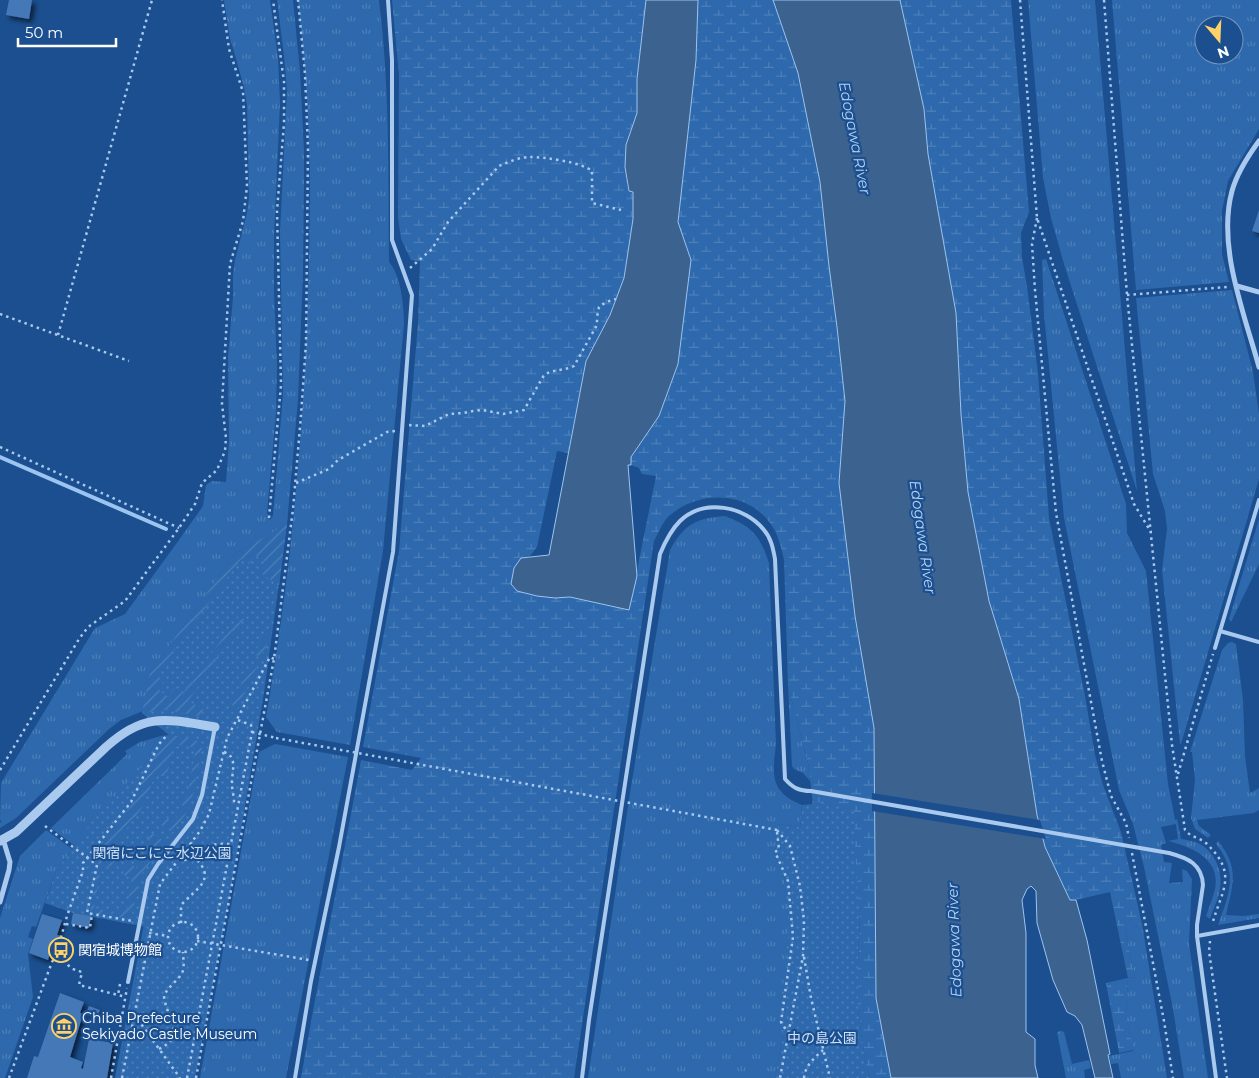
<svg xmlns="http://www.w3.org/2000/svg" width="1259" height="1078" font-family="Montserrat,'Noto Sans JP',sans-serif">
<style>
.grass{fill:url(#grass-tufts);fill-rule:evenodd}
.wetland{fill:url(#wetland-marsh)}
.park{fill:url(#park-dots)}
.garden{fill:url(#garden-furrows)}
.water{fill:#3c6290;stroke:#9cc4f0}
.pier{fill:#1b4f8f}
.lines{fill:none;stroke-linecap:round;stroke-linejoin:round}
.stream{stroke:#9cc4f0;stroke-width:4}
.building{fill:#4478b7;filter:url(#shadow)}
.path{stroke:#a9c9ee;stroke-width:2.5;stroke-dasharray:2.5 4;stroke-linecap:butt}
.service{stroke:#a9c9ee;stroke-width:4}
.minor{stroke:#a9c9ee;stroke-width:5}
.tertiary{stroke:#a9c9ee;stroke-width:9}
.path-bridge{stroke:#a9c9ee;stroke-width:2.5;stroke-dasharray:2.5 4;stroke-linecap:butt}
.service-bridge{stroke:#a9c9ee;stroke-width:4}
.labels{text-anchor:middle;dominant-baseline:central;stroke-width:4.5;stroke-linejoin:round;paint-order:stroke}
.park-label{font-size:14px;fill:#cfe3fa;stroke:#1b4f8f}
.poi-label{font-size:14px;fill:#fff;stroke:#1b4f8f;text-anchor:start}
.water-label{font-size:15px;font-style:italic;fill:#b5d3f5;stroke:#1b4f8f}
</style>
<defs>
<pattern id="grass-tufts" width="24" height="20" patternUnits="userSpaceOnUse" patternTransform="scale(1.25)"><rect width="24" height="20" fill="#2e69ad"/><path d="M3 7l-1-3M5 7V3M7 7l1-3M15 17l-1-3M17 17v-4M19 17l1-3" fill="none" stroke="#4d80b9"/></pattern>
<pattern id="wetland-marsh" width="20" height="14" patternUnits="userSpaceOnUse" patternTransform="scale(1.25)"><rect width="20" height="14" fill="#2e69ad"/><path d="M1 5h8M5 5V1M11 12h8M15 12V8" fill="none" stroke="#4d80b9"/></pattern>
<pattern id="park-dots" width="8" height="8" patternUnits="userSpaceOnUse" patternTransform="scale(1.25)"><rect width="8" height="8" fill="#2e69ad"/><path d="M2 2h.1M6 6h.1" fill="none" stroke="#4d80b9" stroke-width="1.8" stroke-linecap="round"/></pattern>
<pattern id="garden-furrows" width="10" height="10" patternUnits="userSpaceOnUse" patternTransform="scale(1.25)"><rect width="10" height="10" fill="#2e69ad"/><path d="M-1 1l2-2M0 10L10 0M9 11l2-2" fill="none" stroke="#4d80b9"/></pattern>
<filter id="shadow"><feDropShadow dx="3.5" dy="3.5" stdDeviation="2.5" flood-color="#0009"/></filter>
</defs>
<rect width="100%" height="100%" fill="#1b4f8f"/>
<!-- grass -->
<g class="grass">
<polygon points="224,0 270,0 278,58 280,103 274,235 274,293 277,366 276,413 267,513 270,520 273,516 283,394 280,232 287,91 284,56 277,0 293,0 300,71 304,151 304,184 303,273 298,400 287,524 235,554 150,672 143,711 121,720 109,729 16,818 0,828 0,822 2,823 0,819 1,783 95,628 125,614 179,540 203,506 206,485 212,481 226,482 229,442 228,357 233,297 233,276 235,260 247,213 249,197 247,105 244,87 229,34"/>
<path d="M298,0H379C390,87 388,175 389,262C401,275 404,307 404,324L383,551L350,745L277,732L266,717C289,586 302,454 307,321C309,262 311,203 309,143C308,95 303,48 298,0Z"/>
<polygon points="1028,0 1095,0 1137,491 1064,264 1051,218 1043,178"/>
<path d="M1112,0H1259V129L1228,181L1222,211V254L1229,282L1136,290ZM1204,25H1234V55H1204Z"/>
<path d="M1046,259L1126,504L1127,533L1146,571L1168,784L1175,820L1177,819L1181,839C1187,840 1194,841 1200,844C1215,852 1223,872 1220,888C1219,899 1213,908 1210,919L1206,916C1209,907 1213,898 1215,889C1221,858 1191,847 1168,841L1178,839L1176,824L1161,827L1166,843L1161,845L1164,862L1172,863L1169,883L1183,882L1182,869L1187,871L1192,879L1189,943L1208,1078H1184L1173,1009L1144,867L1133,824L1119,790L1064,518L1044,314L1042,260Z"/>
<polygon points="1232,290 1253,372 1259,414 1259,479 1181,744 1180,744 1162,570 1167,529 1165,511 1153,474 1136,298"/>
<path d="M725,516C753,527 760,536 769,563L776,745C772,775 770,792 802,805L800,827L778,824L776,845L777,847L773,851L784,875L790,931L784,1030L775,1078H588L630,793L670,550C684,524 697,518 725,516Z"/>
<polygon points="1259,519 1259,564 1231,622 1229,619"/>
<polygon points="1232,642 1236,644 1243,700 1245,756 1250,793 1259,788 1259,810 1254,813 1197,820 1199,826 1211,835 1208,838 1195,829 1191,818 1195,780 1192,752 1190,752 1222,650 1228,643"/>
<polygon points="788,686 808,763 810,781 803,773 794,769 792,766"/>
<polygon points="161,736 153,745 146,763 98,815 75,846 51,828 127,754 125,751 140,742"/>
<polygon points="275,744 348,757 286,1078 200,1078 259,752"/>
<polygon points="46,830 72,849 56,871 36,927 32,926 28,937 33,939 28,954 33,997 5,1078 0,1078 0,918 20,856"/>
<path d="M1218,841C1240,868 1233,885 1226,915L1243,916L1259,914V918L1218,925C1229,895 1239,872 1216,844Z"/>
<polygon points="148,903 146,927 118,1078 115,1078"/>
<polygon points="1142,924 1167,1078 1121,1078 1118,1063 1111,1064 1109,1056 1133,1051 1126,1015 1128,978 1135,977 1125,932"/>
<polygon points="1061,1031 1064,1032 1072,1064 1089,1060 1091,1068 1084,1070 1085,1078 1066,1078 1057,1032"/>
</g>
<!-- wetland -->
<g class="wetland">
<path d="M392,0H646L637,79V113L626,145L627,184L629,191L633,192V219L624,278L610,315L586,361L568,453L557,451L537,547L530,556L521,558L555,598L570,597L629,610L656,476L642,474L639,468L631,465V457L659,416L678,365L691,260L678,222L696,60L698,0H773L798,73L820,182L829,266L837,327L845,401L839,483L855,616L874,728L876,998L891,1078H869L865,1060L858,1010V958L860,917L802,805L813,804L808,763L788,686L784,560C781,545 777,530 766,518C741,490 695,492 668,517C662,523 658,534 654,541L574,1078H301C319,972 342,866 361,760L412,770L421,758L363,747L399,551L418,323L420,261L411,260L401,239L398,218L399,75Z"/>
<polygon points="900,0 1011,0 1029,212 1021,233 1022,258 1027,286 1038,373 1049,518 1085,696 1095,755 1103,785 1121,832 1142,924 1125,932 1135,977 1128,978 1126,1015 1133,1050 1119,1053 1106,983 1128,978 1110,892 1071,901 1045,847 1037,815 1019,699 989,601 968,492 961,414 956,313 928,154 924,109"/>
</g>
<!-- park -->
<g class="park">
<polygon points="287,524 264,693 231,889 195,1078 118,1078 146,927 73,913 45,903 56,871 97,815 146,763 153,745 161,736 169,735 142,713 150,672 235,554"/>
<polygon points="812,800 854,811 856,868 860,917 858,958 858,1010 865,1060 869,1078 775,1078 784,1030 778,1025 789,931 784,875 773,851 777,847 776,845 778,824 800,827 802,805 813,805"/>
</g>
<!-- garden -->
<g class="garden">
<polygon points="287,524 279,586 258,571 265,562 255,555 249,564 241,559 156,675 164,681 158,689 168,697 174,689 182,694 239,616 244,619 188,701 203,709 201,715 198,716 166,710 142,713 150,672 235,554"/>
<polygon points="267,634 271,636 235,714 231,711 233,707 231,700 259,657 254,653"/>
<polygon points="169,735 195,739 202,747 192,799 185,815 172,833 160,824 160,822 165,817 173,822 185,808 176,799 179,797 187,798 196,748 173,744 167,775 164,777 156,774 141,809 110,852 116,858 112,866 101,866 94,908 108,911 107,915 90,913 99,864 91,858 131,806 160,744"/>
<polygon points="150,834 154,834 165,842 141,875 138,884 131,919 111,916 112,912 116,912 117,908 127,909 132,877 125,876 123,873 129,863 137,868 154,846 147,839"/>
</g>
<!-- water -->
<g class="water">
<polygon points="646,0 698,0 696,60 678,222 691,260 678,364 659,416 631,457 631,465 628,465 637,576 629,610 570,597 555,598 537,596 517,591 511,584 514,568 521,558 549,555 586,361 610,315 624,278 633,219 633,192 629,191 625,167 626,145 637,113 637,79"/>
<polygon points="773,0 900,0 924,109 928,154 956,313 961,414 968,492 989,601 1019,699 1037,815 1045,847 1070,900 1076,900 1087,940 1110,1054 1108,1055 1113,1078 1095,1078 1082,1025 1075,1016 1067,1012 1053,980 1037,923 1036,891 1031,886 1027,889 1022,900 1026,933 1026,1032 1035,1039 1035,1065 1038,1078 891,1078 876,998 874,728 855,616 839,483 845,401 837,327 829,266 820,182 798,73"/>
</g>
<!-- pier -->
<polygon class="pier" points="872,793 1040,820 1046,839 872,811"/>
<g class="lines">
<!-- stream -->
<polyline class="stream" points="0,457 166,529"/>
</g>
<!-- building -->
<g class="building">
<polygon points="9,0 32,0 29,19 6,15"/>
<polygon points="1259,210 1259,233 1252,231"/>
<polygon points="73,913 91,916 89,928 71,924"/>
<polygon points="42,914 62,920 57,935 61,936 58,945 53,944 48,960 29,953"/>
<polygon points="60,993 84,1002 80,1013 83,1014 70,1057 83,1062 81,1068 83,1069 89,1039 113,1043 107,1078 27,1078 34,1056 38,1057"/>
<polygon points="89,1006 100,1010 97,1017 94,1016 95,1013 90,1012 89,1015 86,1014"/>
</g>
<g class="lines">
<!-- path -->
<g class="path">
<polyline points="1020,0 1037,218 1134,504 1151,532"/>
<path d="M1104,0L1127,295L1172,745L1185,830C1190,837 1201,838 1207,844C1239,875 1221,891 1212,925"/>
<polyline points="1037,218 1032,244 1035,290 1056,513 1102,761 1111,796 1126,823 1129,838"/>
<path d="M410,268L432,249L448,222L499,166C508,162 520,157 530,157C544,157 581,162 592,171V203L621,210"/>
<polyline points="1127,295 1227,287"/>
<polyline points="0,314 129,361"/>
<polyline points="58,335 152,0"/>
<path d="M409,425L425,426L449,414L463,413L473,411L482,410L503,414L524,410L544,375C553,369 564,371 574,366L597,325V317L599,307L606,302L616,299"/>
<polyline points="0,447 179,528"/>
<polyline points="296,483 329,469 338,460 387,432 395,431"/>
<polyline points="269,518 281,385 277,211 284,123 284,82 273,0"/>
<polyline points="252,732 276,738"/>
<path d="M224,752C239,757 231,773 232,785C232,790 234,796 234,801L239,802"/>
<polyline points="0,770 79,639 88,627 125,601 179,528 195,504 202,483 217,470 225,451 226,438 222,404 230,264 243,221 247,186 243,92 229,49 222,0"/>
<polyline points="1178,774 1213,654"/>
<polyline points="45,826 97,865 87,913 132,921"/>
<polyline points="777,830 790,846 800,886 804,921 803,956 780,1078"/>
<polyline points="777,832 779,849 775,852 788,881 793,937 781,1022 788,1033"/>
<polyline points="195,849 217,844 231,844"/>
<polyline points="1132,853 1164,1021 1173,1078"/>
<polyline points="178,857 185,860 194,857 195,849 191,842"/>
<circle cx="183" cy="937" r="15"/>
<path d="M181,923V905C197,888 218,879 194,857"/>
<polyline points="66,924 90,928 92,914"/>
<polyline points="149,933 168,936"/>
<path d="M62,938L68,939C66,957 60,967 82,972L79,985L118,995"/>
<polyline points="197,941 309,960"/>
<polyline points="1210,941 1209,951 1227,1078"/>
<polyline points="804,957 811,998 830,1078"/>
<polyline points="120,984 118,995 126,997"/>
<polyline points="134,1014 180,1078"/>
<path d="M159,1049C188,1035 166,1018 164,996C168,986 177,982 182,973C185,967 183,959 183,952"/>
<polyline points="9,1078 52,962 56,955 67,916 83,871 83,863 131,802 159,744 168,734"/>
<polyline points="111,1078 127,988"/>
<polyline points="122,1078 160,884 200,831 209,814 227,738 270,657 274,659"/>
<polyline points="187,1078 252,732 251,725 235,719"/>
<polyline points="196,1078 274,659 293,509 301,415 306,343 308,148 305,74 298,0"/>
<path d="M804,1078C805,1066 814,1058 823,1050"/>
</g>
<!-- service -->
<g class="service">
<polyline points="1220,631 1259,642"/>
<polyline points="1215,648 1259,500"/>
<path d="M1169,853C1188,858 1202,864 1203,885L1197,925V936L1216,1078"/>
<polyline points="1197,936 1259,925"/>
<polyline points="128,982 148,880 158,864 193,819 202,795 215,727"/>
<polyline points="295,1078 311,981 339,847 393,552 412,295 392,240 392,60 388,0"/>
<path d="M582,1078L589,1020L660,554C665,542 671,530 680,521C704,498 745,506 764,530C771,538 773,548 775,559L785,779C793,788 799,791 811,791"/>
</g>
<!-- minor -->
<g class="minor">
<path d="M1259,141C1248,156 1237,173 1232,191C1217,246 1244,313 1259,367"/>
<polyline points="1237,286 1259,292"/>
<polyline points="0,902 9,870 10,862 3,839"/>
</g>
<!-- tertiary -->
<path class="tertiary" d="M0,841L16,832L106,747C145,712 166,719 215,727"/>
<!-- path-bridge -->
<polyline class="path-bridge" points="276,738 777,830"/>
<!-- service-bridge -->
<polyline class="service-bridge" points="811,791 1169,853"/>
</g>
<!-- icons -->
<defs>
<symbol id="bus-ring" viewBox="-11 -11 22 22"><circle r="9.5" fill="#1b4f8f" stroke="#ffd166" stroke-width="1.5"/><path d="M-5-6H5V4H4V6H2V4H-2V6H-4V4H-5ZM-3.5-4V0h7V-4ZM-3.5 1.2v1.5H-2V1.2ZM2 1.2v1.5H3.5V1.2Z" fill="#ffd166"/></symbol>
<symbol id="museum-ring" viewBox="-11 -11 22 22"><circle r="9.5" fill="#1b4f8f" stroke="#ffd166" stroke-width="1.5"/><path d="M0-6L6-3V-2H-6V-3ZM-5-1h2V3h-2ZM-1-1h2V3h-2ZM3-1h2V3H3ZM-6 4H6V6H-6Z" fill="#ffd166"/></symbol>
</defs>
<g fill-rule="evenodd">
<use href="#bus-ring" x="47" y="936" width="28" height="28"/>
<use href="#museum-ring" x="50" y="1012" width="28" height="28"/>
</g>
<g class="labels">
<!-- park labels -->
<g class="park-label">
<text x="162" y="853">関宿にこにこ水辺公園</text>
<text x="822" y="1038">中の島公園</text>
</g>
<!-- poi labels -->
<g class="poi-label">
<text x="78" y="950">関宿城博物館</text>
<text x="82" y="1018">Chiba Prefecture<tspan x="82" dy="16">Sekiyado Castle Museum</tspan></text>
</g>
<!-- water labels -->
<g class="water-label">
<text transform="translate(855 138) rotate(79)">Edogawa River</text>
<text transform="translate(923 537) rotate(82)">Edogawa River</text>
<text transform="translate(954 940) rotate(-92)">Edogawa River</text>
</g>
</g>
<!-- north arrow -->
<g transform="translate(1219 40) rotate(161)"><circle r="24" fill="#1b4f8f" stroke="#7695bc"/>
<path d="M0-4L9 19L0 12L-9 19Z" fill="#ffd166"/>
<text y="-8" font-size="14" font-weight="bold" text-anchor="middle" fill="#ffffff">N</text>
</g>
<!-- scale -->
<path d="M18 38v8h98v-8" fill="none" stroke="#ffffff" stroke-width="2.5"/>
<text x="25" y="38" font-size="15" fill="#ffffff" stroke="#1b4f8f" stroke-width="4" paint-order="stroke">50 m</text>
</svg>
